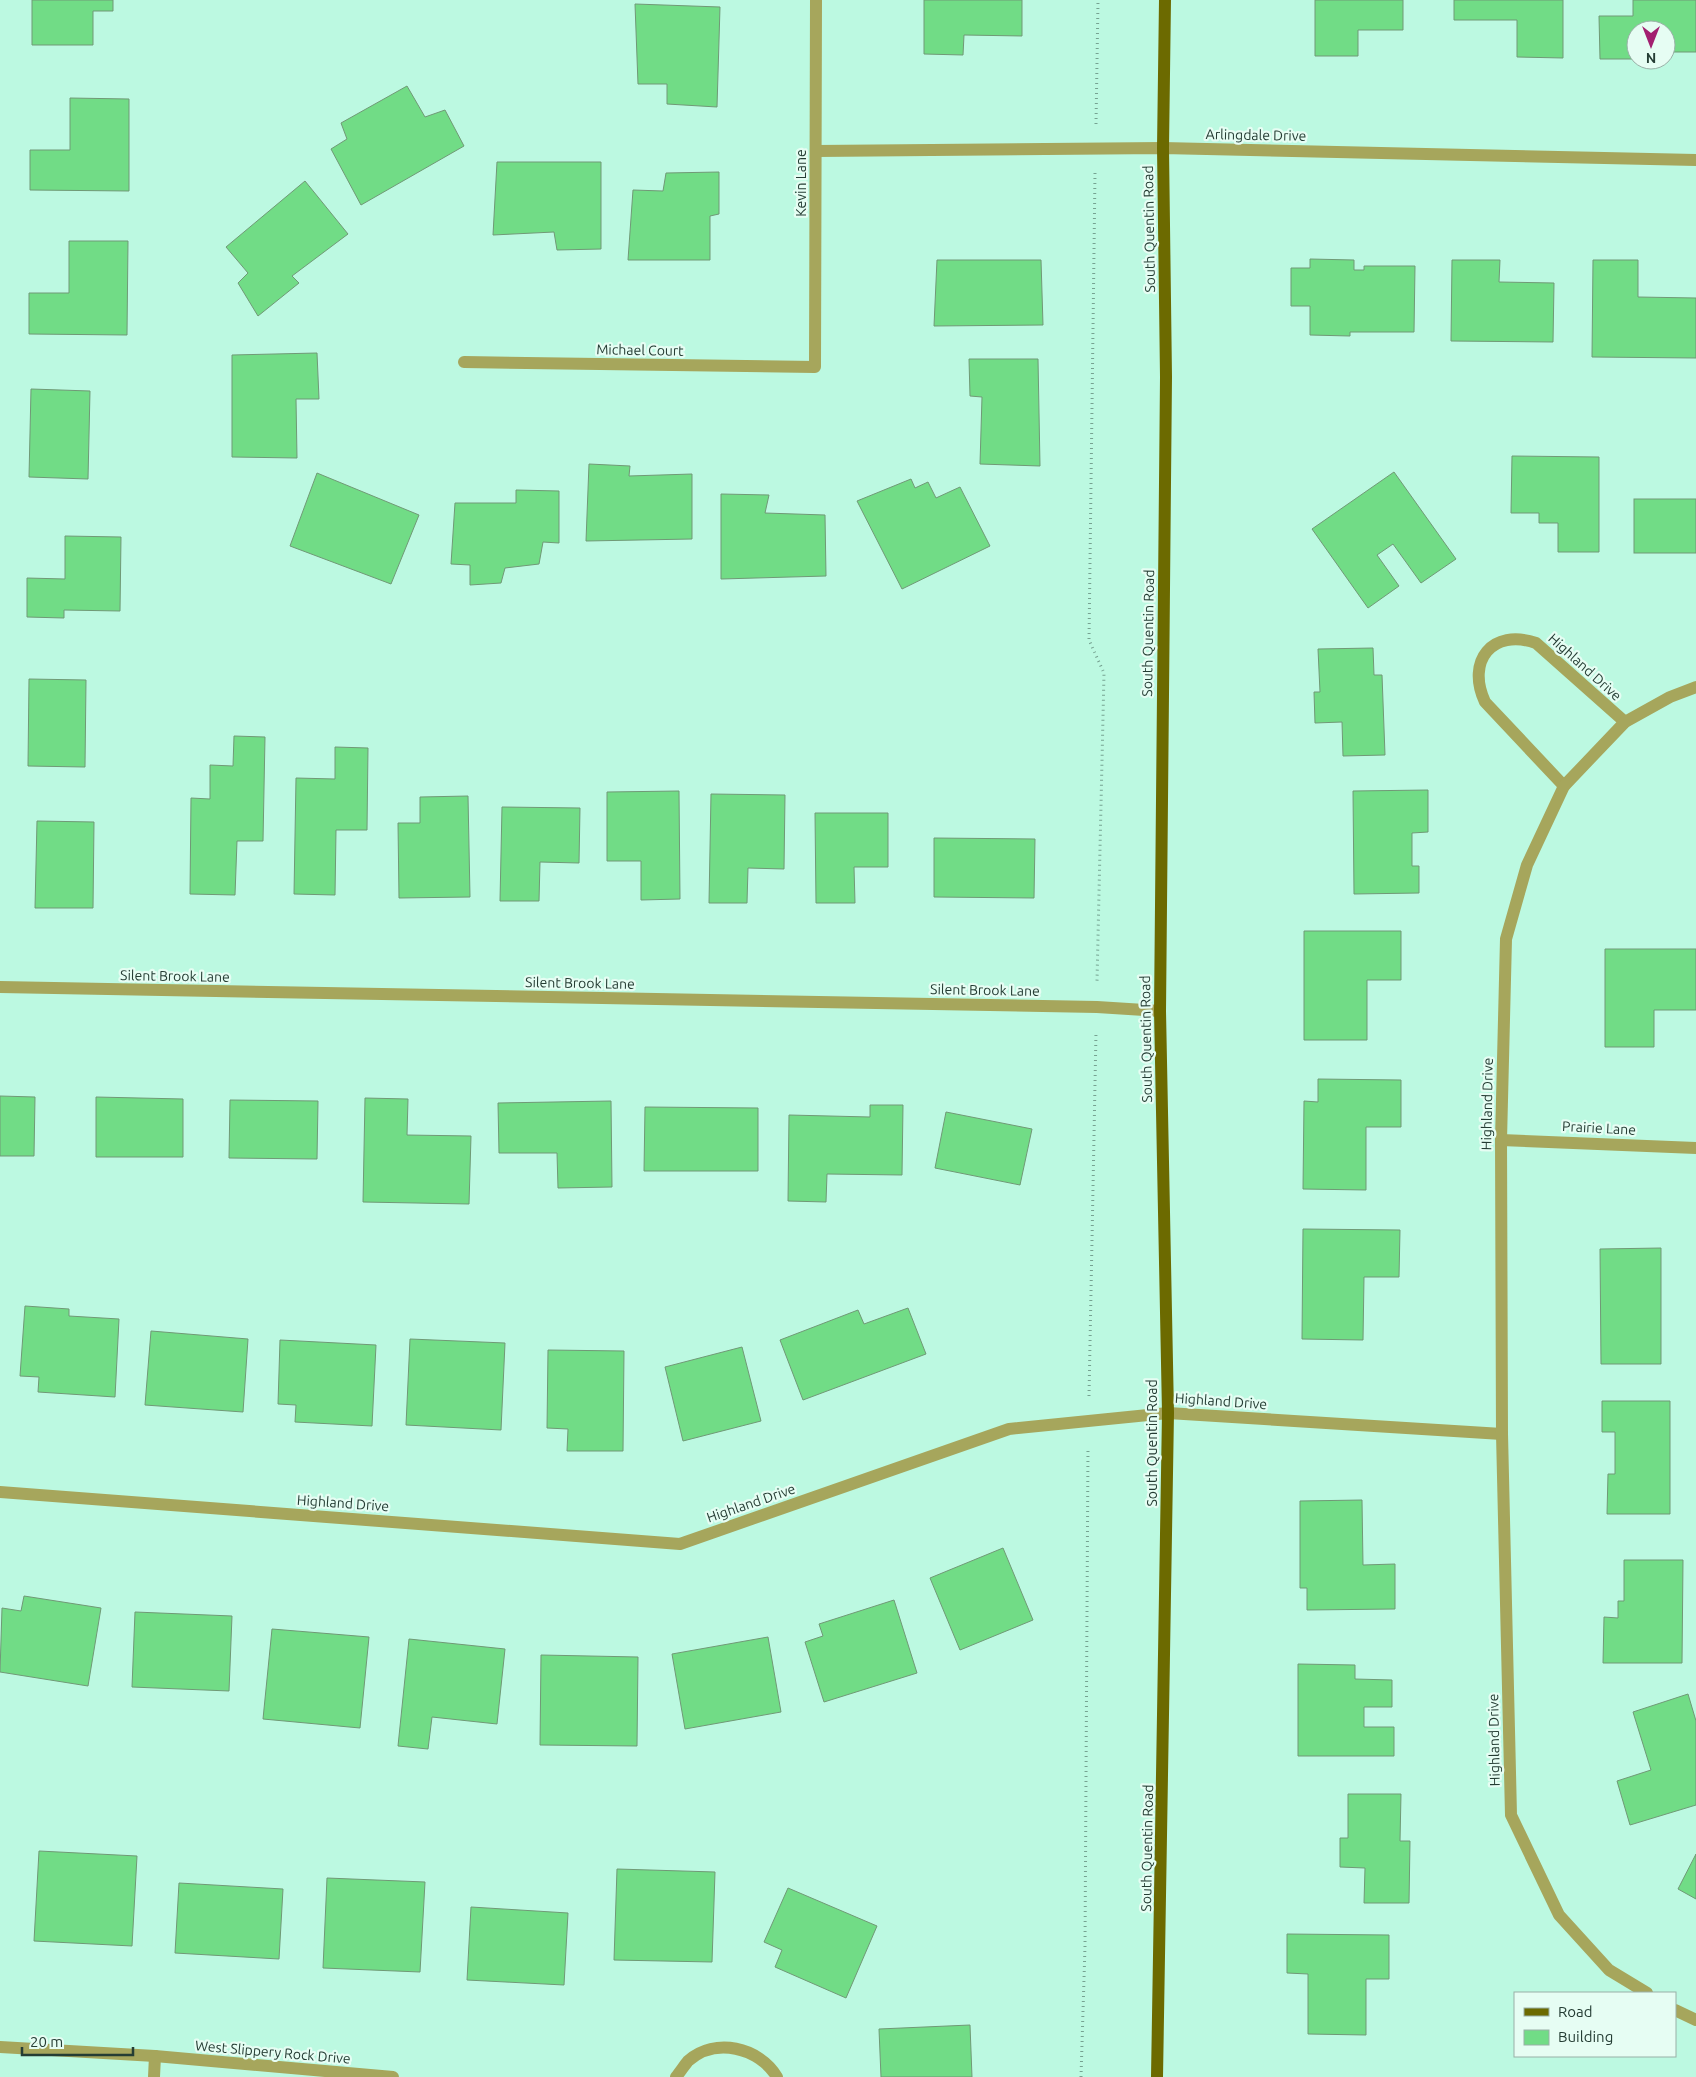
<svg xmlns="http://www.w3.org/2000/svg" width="1696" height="2077" font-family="Ubuntu,sans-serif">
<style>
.building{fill:#71dc86;stroke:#709976}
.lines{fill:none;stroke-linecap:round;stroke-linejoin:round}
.path{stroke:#76a291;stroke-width:3;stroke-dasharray:1 4;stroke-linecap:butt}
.minor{stroke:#a6a65c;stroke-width:12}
.major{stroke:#6c6a00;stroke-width:12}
.labels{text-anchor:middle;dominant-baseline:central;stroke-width:4.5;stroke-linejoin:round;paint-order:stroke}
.street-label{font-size:14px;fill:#253d34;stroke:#e6fdf3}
</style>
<rect width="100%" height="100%" fill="#bcf9e1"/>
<!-- building -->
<g class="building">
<polygon points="32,0 113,0 113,11 93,11 93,45 32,45"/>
<polygon points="924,0 1022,0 1022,36 964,35 963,55 924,54"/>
<polygon points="1315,0 1403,0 1403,30 1358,30 1358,56 1315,56"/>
<polygon points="1454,0 1563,0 1563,58 1517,57 1517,20 1454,20"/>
<polygon points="1633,0 1696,0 1696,52 1666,52 1666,30 1636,30 1636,59 1600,59 1599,16 1633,16"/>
<polygon points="635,4 720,7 717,107 667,104 667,84 638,84"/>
<polygon points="407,86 425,117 445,110 464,146 361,205 331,149 347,139 341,123"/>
<polygon points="70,98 129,99 129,191 30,190 30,150 70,150"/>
<polygon points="497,162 601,162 601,249 557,250 554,232 493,235"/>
<polygon points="719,172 719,214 710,216 710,260 628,260 633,190 663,191 666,173"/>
<polygon points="305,181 348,234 292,276 299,283 258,316 238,283 248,273 226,247"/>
<polygon points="69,241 128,241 127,335 29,334 29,293 69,293"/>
<polygon points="1310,259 1354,260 1354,270 1364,270 1364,266 1415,266 1414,332 1350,332 1350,336 1310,335 1310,306 1291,306 1291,268 1310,268"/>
<polygon points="937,260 1041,260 1043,325 934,326"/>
<polygon points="1452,260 1500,260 1499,282 1554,283 1553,342 1451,341"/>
<polygon points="1593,260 1638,260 1638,297 1696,298 1696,358 1592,357"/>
<polygon points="317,353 319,399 296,399 297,458 232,457 232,355"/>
<polygon points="969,359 1038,359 1040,466 980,464 982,397 970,396"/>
<polygon points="31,389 90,391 88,479 29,477"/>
<polygon points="1512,456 1599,457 1599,552 1558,552 1558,523 1539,523 1539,513 1511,513"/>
<polygon points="589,464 630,466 629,476 692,474 692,539 586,541"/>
<polygon points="1394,472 1456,559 1421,583 1393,544 1377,555 1399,586 1368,608 1312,529"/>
<polygon points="317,473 419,515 391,584 290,546"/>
<polygon points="911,479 915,488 928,482 936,498 960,487 990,546 902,589 857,501"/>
<polygon points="516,490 559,491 559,543 543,542 539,564 505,568 501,583 470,585 470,565 451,564 455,503 516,503"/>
<polygon points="721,494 769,495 765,513 825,515 826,576 721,579"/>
<rect x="1634" y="499" width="62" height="54"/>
<polygon points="65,536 121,537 120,611 64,610 64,618 27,617 27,578 65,579"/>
<polygon points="1373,648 1374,675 1382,675 1385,755 1343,756 1342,722 1315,723 1314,692 1320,692 1318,649"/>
<polygon points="29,679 86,680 85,767 28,766"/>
<polygon points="234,736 265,737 263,841 237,841 235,895 190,894 191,798 210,799 210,765 233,766"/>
<polygon points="335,747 368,748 367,830 336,830 335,895 294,894 296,778 335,779"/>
<polygon points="1428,790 1428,832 1412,833 1412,866 1419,866 1419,893 1354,894 1353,791"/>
<polygon points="679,791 680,899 641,900 641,861 607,861 607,792"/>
<polygon points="711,794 785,795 784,869 748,868 747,903 709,903"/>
<polygon points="468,796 470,897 399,898 398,823 420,823 420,797"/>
<polygon points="502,807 580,808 579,863 540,862 539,901 500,901"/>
<polygon points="815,813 888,813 888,867 854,867 855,903 816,903"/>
<polygon points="37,821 94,822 93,908 35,908"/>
<polygon points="934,838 1035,839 1034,898 934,897"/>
<polygon points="1304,931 1401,931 1401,980 1367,980 1367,1040 1304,1040"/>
<polygon points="1605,949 1696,949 1696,1010 1654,1010 1654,1047 1605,1047"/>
<polygon points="1318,1079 1401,1080 1401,1127 1366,1127 1366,1190 1303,1189 1304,1101 1318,1102"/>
<polygon points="0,1096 35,1097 34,1156 0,1156"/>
<polygon points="96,1097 183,1099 183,1157 96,1157"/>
<polygon points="365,1098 408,1099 407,1135 471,1136 469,1204 363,1202"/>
<polygon points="230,1100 318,1101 317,1159 229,1158"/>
<polygon points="611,1101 612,1187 558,1188 557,1153 499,1153 498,1103"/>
<polygon points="870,1105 903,1105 902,1175 827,1174 826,1202 788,1201 789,1115 870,1117"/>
<polygon points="645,1107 758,1108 758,1171 644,1171"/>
<polygon points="946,1112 1032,1129 1020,1185 935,1168"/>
<polygon points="1303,1229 1400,1230 1399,1277 1364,1277 1363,1340 1302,1339"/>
<polygon points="1661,1248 1661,1364 1601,1364 1600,1249"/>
<polygon points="25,1306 69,1309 69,1316 119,1319 115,1397 38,1392 39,1377 20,1376"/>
<polygon points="908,1308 926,1354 803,1400 780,1340 858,1310 864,1324"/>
<polygon points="151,1331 248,1339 243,1412 145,1405"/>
<polygon points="410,1339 505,1343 501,1430 406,1425"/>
<polygon points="280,1340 376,1345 372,1426 295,1422 296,1405 278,1404"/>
<polygon points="742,1347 761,1421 683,1441 665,1367"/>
<polygon points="548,1350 624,1351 623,1451 567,1451 568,1429 547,1428"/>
<polygon points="1602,1401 1670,1401 1670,1514 1607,1514 1608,1474 1615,1474 1615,1432 1602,1432"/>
<polygon points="1362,1500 1363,1565 1395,1564 1395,1609 1307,1610 1307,1588 1300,1588 1300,1501"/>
<polygon points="1003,1548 1033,1620 960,1650 930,1578"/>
<polygon points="1624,1560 1683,1560 1682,1663 1603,1663 1604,1617 1618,1618 1618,1601 1624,1601"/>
<polygon points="24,1596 101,1608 88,1686 0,1672 2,1608 21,1611"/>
<polygon points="894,1600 917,1673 824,1702 805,1642 823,1636 819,1624"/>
<polygon points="135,1612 232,1616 229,1691 132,1687"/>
<polygon points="272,1629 369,1637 360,1728 263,1719"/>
<polygon points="768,1637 781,1712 685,1729 672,1654"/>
<polygon points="409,1639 505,1649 497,1724 432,1717 428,1749 398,1746"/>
<polygon points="541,1655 638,1657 637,1746 540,1745"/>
<polygon points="1298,1664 1355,1665 1355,1679 1392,1680 1392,1707 1364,1707 1364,1727 1394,1727 1394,1756 1298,1756"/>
<polygon points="1688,1694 1696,1721 1696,1805 1630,1825 1617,1781 1651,1770 1633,1712"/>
<polygon points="1348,1794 1401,1794 1400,1841 1410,1841 1409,1903 1364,1903 1365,1868 1340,1867 1340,1838 1348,1838"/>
<polygon points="39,1851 137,1856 132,1946 34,1941"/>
<polygon points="1696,1854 1696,1899 1678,1889"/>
<polygon points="617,1869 715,1872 712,1962 614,1960"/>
<polygon points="327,1878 425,1882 420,1972 323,1968"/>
<polygon points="179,1883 283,1889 279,1959 175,1953"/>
<polygon points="788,1888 877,1926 846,1998 775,1967 782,1950 764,1942"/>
<polygon points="471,1907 568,1913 564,1985 467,1980"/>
<polygon points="1287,1934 1389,1935 1389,1979 1366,1979 1366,2035 1308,2034 1308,1974 1287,1973"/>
<polygon points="970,2025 972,2077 881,2077 879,2029"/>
</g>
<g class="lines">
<!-- path -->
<g class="path">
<polyline points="1096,124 1098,0"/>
<polyline points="1095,173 1089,640 1104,673 1097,981"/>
<polyline points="1089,1396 1096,1032"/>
<polyline points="1081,2077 1085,1946 1088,1447"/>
</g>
<!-- minor -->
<g class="minor">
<polyline points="816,151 1163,148 1696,160"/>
<polyline points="464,362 815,367 816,0"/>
<path d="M1564,786L1485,702C1466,661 1492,628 1536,643L1625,722"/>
<polyline points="0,987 1097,1007 1160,1011"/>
<polyline points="1501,1140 1696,1148"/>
<polyline points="0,1492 680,1544 1009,1429 1168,1413 1502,1434"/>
<polyline points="1647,1993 1609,1970 1559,1915 1511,1815 1502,1434 1501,1140 1506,939 1527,865 1564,786 1625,722 1670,697 1696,687"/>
<polyline points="1675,2010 1696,2020"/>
<polyline points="0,2047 155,2056 393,2077"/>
<polyline points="154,2077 155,2056"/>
<path d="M676,2077C680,2072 684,2066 688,2061C715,2037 759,2047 777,2077"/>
</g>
<!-- major -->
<polyline class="major" points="1157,2077 1168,1413 1160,1011 1166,377 1163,148 1165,0"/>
</g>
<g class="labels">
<!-- street labels -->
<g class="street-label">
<text transform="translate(1256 135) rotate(1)">Arlingdale Drive</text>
<text transform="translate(801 183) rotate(-90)">Kevin Lane</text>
<text transform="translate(1149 229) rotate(-91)">South Quentin Road</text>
<text transform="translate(640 350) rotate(1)">Michael Court</text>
<text transform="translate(1148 633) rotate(-89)">South Quentin Road</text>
<text transform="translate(1585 667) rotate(42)">Highland Drive</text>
<text transform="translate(175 976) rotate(1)">Silent Brook Lane</text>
<text transform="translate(580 983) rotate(1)">Silent Brook Lane</text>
<text transform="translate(985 990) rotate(1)">Silent Brook Lane</text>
<text transform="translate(1146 1039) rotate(-91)">South Quentin Road</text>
<text transform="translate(1487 1104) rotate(-89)">Highland Drive</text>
<text transform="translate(1599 1128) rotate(3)">Prairie Lane</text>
<text transform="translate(1221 1401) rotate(4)">Highland Drive</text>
<text transform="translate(1152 1443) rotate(-90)">South Quentin Road</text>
<text transform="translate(343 1503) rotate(4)">Highland Drive</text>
<text transform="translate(751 1503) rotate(-19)">Highland Drive</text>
<text transform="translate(1494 1740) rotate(-91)">Highland Drive</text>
<text transform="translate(1147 1848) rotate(-89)">South Quentin Road</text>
<text transform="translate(273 2052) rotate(5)">West Slippery Rock Drive</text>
</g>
</g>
<!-- legend -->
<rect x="1514" y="1992" width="162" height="65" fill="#e6fdf3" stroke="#99b0a7"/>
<rect x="1524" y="2008" width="25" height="8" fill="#6c6a00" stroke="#99b0a7"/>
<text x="1558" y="2017" font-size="15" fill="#253d34">Road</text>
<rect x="1524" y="2030" width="25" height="15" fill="#71dc86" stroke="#99b0a7"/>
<text x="1558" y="2042" font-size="15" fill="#253d34">Building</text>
<!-- north arrow -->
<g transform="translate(1651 45) rotate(180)"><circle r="24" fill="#e6fdf3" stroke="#99b0a7"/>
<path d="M0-4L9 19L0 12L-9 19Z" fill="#a22070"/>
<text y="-8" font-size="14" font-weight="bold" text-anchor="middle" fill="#253d34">N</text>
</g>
<!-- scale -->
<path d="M22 2047v8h111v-8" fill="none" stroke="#253d34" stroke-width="2.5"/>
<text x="30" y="2047" font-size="15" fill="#253d34" stroke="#e6fdf3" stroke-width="4" paint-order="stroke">20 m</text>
</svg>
